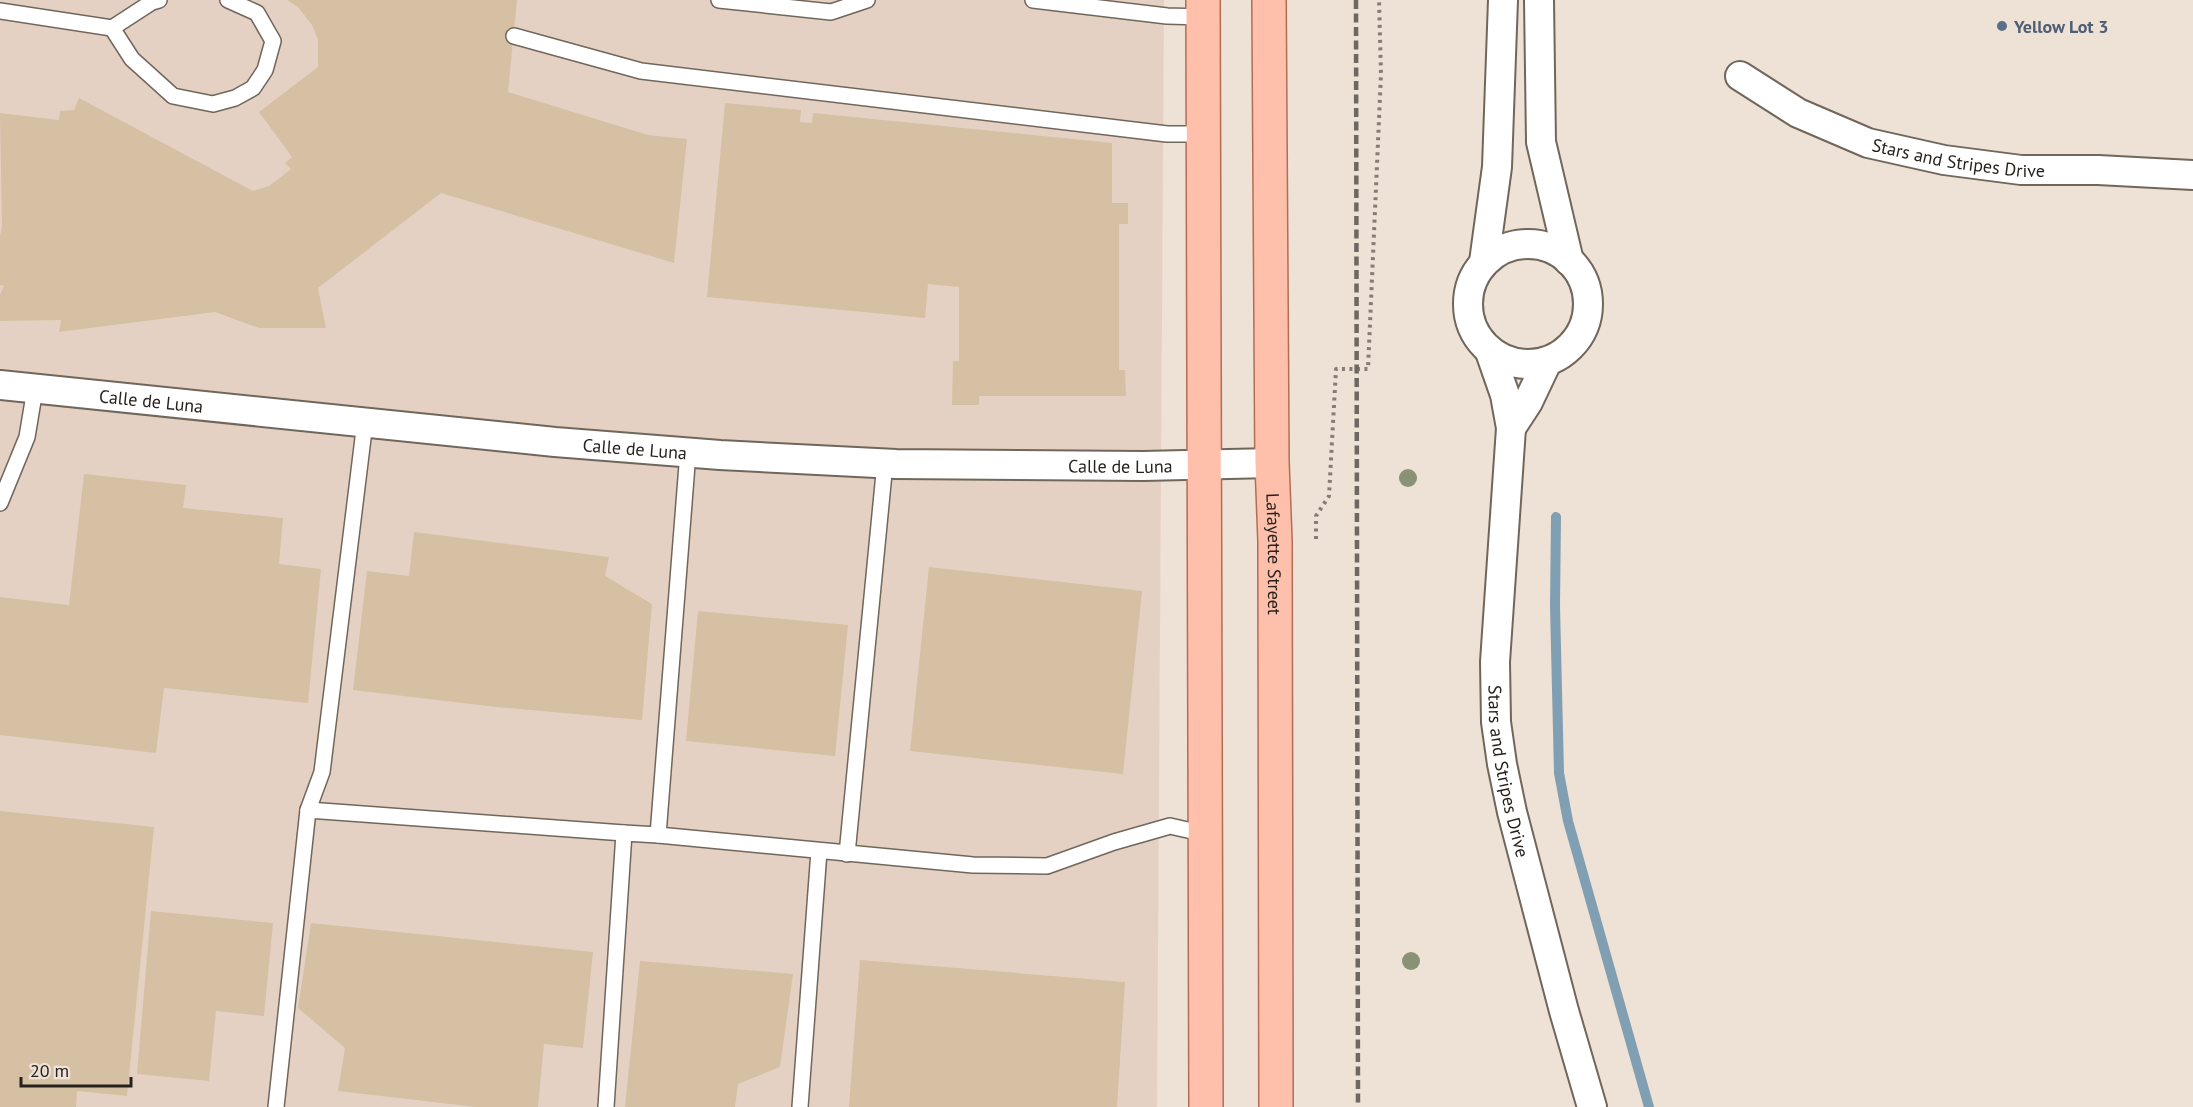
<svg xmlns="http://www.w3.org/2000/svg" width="2193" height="1107" font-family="'PT Sans',sans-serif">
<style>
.industrial{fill:#e5d1c3}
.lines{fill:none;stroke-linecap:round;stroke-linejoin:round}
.stream{stroke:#819fb3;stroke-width:10}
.building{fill:#d5c0a4}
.service-casing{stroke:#71665b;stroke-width:18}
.minor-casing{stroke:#71665b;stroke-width:32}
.primary-casing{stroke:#b36d55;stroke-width:36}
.path{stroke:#857d75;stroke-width:4;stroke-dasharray:3 4.5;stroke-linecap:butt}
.service{stroke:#fff;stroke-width:15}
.minor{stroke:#fff;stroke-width:28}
.primary{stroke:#ffc0ab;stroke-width:33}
.rail{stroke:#6f6761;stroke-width:4.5;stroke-dasharray:9 4.5;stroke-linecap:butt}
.tree{fill:#899275}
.service-dot{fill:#5c6f8a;stroke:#eee1d5;stroke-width:2}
.labels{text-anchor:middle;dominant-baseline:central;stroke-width:4.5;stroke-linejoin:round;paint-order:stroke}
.service-label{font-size:18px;font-weight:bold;fill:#4e5e75;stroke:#eee1d5;text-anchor:start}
.street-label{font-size:18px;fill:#27221e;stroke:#eee1d5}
</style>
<rect width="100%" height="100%" fill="#eee1d5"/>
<!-- industrial -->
<polygon class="industrial" points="0,0 1164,0 1157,1107 0,1107"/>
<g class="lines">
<!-- stream -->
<polyline class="stream" points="1556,517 1555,606 1559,773 1568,821 1649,1107"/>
</g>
<!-- building -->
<g class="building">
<polygon points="287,0 517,0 508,92 648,135 687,139 674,263 441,193 318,288 326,328 259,328 215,312 59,332 61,320 0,321 0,294 4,286 0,285 0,236 2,226 0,113 59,120 60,111 74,110 79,98 253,191 269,186 291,169 285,163 292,157 259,112 318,67 318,40 312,25 298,7"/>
<polygon points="725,103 801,110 800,122 812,123 813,113 1112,143 1112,203 1128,203 1128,224 1119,224 1119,370 1125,370 1126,396 979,396 979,405 952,405 953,361 959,361 959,287 928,284 925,318 707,297"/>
<polygon points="84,474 186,485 183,508 283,518 279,564 321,569 308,703 164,688 156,753 0,735 0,597 69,605"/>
<polygon points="414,532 609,557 605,576 652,604 642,720 496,707 353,690 367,571 409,576"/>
<polygon points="929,567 1142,591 1123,774 910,751"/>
<polygon points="698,611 848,625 835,756 686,741"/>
<polygon points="0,811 154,827 127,1096 77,1091 76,1107 0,1107"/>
<polygon points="151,911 273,923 264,1016 216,1011 209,1081 137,1074"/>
<polygon points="311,923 593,952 583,1048 544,1044 538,1107 476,1107 338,1091 345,1048 298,1008"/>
<polygon points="860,960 1125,982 1117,1107 849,1107"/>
<polygon points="640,961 793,974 780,1067 738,1084 735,1107 625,1107"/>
</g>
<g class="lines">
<defs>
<g id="service">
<polyline points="719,0 831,12 867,0"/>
<polyline points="1033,0 1167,16 1203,17"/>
<polyline points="0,11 112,28 152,2 159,0"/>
<polyline points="112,28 132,59 173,96 213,104 235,98 253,88 265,70 273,41 257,13 228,0"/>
<polyline points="514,36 641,71 1167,134 1204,134"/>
<polyline points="688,452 658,835 973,865 1047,866 1114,842 1170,826 1205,834"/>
<polyline points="0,503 27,437 35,389"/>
<polyline points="308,810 322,772 365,422"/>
<polyline points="624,833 658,835"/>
<polyline points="847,854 885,463"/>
<polyline points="276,1107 308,810 624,833 606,1107"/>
<polyline points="800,1107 819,851"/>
</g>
<g id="minor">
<polyline points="1539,0 1541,142 1569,261"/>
<path id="s1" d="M1740,76L1798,113L1868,143L1944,160L2021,170H2098L2193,175"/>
<circle cx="1528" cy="304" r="60"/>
<polyline points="1484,262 1497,167 1503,0"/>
<path id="s2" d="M1490,352L1505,395L1511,428L1495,662L1496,722L1502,764L1512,812L1564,1011L1592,1107"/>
<path id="s3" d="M0,385L555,442L720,455L896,464L1143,466L1272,463"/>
<polyline points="1511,428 1528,402 1547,362"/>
</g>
<g id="primary">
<polyline points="1203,0 1206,1107"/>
<path id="s4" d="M1269,0L1272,463L1275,541L1276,1107"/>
</g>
</defs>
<!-- service casing -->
<use href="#service" class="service-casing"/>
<!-- minor casing -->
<use href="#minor" class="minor-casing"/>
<!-- primary casing -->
<use href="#primary" class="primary-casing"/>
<!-- path -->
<polyline class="path" points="1316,539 1316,516 1329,496 1336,369 1368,369 1381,74 1379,0"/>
<!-- service -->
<use href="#service" class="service"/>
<!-- minor -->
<use href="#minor" class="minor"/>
<!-- primary -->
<use href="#primary" class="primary"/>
<!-- rail -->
<polyline class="rail" points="1356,0 1358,1107"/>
</g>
<!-- trees -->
<g class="tree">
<circle cx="1408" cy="478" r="9"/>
<circle cx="1411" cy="961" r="9"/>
</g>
<!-- markers -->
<circle class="service-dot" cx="2002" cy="26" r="6"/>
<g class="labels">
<!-- service labels -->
<g class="service-label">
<text x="2014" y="26">Yellow Lot 3</text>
</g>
<!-- street labels -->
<g class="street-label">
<text stroke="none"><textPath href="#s1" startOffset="237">Stars and Stripes Drive</textPath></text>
<text stroke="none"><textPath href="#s3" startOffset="152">Calle de Luna</textPath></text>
<text stroke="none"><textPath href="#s3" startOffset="638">Calle de Luna</textPath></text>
<text stroke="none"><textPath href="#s3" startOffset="1124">Calle de Luna</textPath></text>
<text stroke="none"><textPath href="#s4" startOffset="554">Lafayette Street</textPath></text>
<text stroke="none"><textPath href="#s2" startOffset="424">Stars and Stripes Drive</textPath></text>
</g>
</g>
<!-- scale -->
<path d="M21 1077v9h110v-9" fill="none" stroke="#27221e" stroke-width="3"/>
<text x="30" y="1077" font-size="18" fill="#27221e" stroke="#eee1d5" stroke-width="4.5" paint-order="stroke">20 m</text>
</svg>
